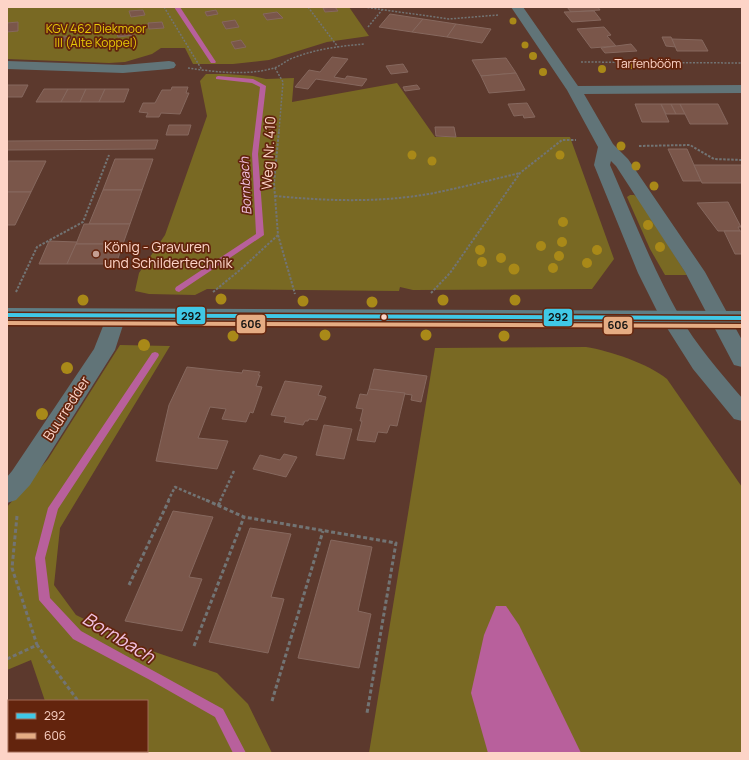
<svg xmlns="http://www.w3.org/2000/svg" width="749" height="760" font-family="Manrope,sans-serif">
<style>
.green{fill:#796923}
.water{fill:#b8609c}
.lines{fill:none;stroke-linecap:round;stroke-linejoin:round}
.stream{fill:#b8609c;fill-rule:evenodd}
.building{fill:#7a564a;stroke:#86685e}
.path-far3{stroke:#727474;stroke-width:1.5;stroke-dasharray:2 1.5;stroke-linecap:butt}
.path-far2{stroke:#727474;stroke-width:2;stroke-dasharray:2.5 1.5;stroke-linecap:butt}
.path-far1{stroke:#727474;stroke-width:2.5;stroke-dasharray:3 2;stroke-linecap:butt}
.path{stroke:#727474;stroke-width:3;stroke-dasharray:4 2.5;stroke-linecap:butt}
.minor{fill:#617478;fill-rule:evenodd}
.major{fill:#5f7e85;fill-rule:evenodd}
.bus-1-casing{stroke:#63240d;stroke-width:3}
.bus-2-casing{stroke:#63240d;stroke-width:3}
.bus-1{fill:#40c8e6;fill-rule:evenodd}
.bus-2{fill:#e5ac83;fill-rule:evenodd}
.tree{fill:#a98918}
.poi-dot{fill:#c59e91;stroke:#63240d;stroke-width:1.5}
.bus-dot{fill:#fdd4c7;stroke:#63240d;stroke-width:1.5}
.labels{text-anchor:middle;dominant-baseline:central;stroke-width:3.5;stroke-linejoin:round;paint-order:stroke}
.far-park-label{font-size:12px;fill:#e8cb07;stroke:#63240d}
.far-street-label{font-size:12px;fill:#fdd4c7;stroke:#63240d}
.far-water-label{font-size:13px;font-style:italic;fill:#f3c2e2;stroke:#63240d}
.street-label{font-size:14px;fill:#fdd4c7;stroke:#63240d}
.poi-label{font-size:14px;fill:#fdd4c7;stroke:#63240d;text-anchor:start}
.near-water-label{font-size:18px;font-style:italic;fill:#f3c2e2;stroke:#63240d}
.line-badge{stroke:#63240d;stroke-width:1.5}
.pale-badge-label{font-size:11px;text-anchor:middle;font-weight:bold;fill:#111}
</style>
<rect width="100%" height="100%" fill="#5c392d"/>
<!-- green -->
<g class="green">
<polygon points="7,7 349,7 369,36 327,42 269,60 233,64 193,64 185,48 161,48 152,54 125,62 109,63 7,59"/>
<polygon points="206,74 226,74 253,76 266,79 294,78 292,102 397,83 435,137 570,137 614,259 592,289 413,290 400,287 399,291 207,289 195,295 149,294 135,291 139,273 165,235 207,116 200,81"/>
<polygon points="630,195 634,195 638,198 687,275 665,275 650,249 627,197"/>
<polygon points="120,345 170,346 60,528 54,585 76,615 143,648 217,673 248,704 272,753 61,753 61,751 147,751 147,701 45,701 31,660 7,670 7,507 48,459"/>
<path d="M586,347C610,351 647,363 667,379L742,487V753H369L435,348Z"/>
</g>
<!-- water -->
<polygon class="water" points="496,606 506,606 519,625 581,753 488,753 471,693 484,635"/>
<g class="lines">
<!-- stream -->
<g class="stream">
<polygon points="174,7 180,7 216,62 215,63 211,63"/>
<polygon points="218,76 253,79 266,86 258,154 264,235 179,292 176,291 175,289 176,287 256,234 252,154 260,87 252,83 216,79 216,77"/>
<polygon points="155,352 158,353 159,355 158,357 58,509 45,558 50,598 81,631 223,709 246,753 233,753 215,717 150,680 73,639 39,600 35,558 48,508 152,353"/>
</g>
</g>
<!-- building -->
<g class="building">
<polygon points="335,7 338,11 325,12 323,8"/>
<polygon points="567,7 598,7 600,10 571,12"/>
<polygon points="143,10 145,15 131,17 129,11"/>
<polygon points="216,10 218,14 207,16 205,12"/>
<polygon points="594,11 601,20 572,22 564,12"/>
<polygon points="277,12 283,18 267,20 263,14"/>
<polygon points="390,14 423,19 412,32 379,27"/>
<polygon points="423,19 456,24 447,37 412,32"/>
<polygon points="235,20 239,27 226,29 222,22"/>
<polygon points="18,22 18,31 7,32 7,23"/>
<polygon points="162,22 164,28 149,29 148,23"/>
<polygon points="456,24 491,29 482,43 447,37"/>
<polygon points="130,27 134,35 118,37 115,29"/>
<polygon points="604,27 611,35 607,36 616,46 591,48 577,29"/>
<polygon points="71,36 71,40 56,42 56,38"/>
<polygon points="662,37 671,37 676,47 666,46"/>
<polygon points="672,39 702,40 708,51 677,51"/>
<polygon points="241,40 246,47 235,49 231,42"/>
<polygon points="631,44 637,51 605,53 601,48"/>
<polygon points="332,57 348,59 334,77 345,79 347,76 367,79 362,86 316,79 308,89 295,87 309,70 320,72"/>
<polygon points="506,58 516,73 481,76 472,60"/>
<polygon points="403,64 408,72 391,74 386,66"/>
<polygon points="516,73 525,90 489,93 481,76"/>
<polygon points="7,85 28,85 22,97 7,97"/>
<polygon points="417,85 420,89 405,91 403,87"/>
<polygon points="172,87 188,87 186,93 189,93 180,114 161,113 159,117 146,117 148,113 139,112 143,103 155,103 162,90 171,90"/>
<polygon points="44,89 68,89 61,102 36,102"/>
<polygon points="68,89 86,89 80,102 61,102"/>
<polygon points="86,89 105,89 99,102 80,102"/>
<polygon points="105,89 129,89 124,102 99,102"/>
<polygon points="527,103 535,117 524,118 523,115 514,116 508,104"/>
<polygon points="635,104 661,104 669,122 642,122"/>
<polygon points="661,104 671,104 676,114 666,114"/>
<polygon points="671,104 680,104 685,114 676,114"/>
<polygon points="680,104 718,104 728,124 690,124"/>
<polygon points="169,125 191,125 188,135 166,135"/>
<polygon points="435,127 454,127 456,137 436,136"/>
<polygon points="158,140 155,149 7,150 7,141"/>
<polygon points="668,149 687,149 701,181 683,181"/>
<polygon points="115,159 153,159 142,190 103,190"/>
<polygon points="8,161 46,161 31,192 7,192"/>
<polygon points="694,165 742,165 742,183 702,183"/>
<polygon points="103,190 142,190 130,224 89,224"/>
<polygon points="7,192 31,192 15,225 7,225"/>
<polygon points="728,202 741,227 738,227 740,231 718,231 697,203"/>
<polygon points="84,224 130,224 123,244 76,244"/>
<polygon points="724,231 742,231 742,254 735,254"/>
<polygon points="49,241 77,242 67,264 39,264"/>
<polygon points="76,244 123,244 116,264 67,264"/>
<polygon points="187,367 242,373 243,370 260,372 258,375 260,375 256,386 262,387 253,413 250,412 246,422 222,419 226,409 210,407 198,438 228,441 217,469 156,461 169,405"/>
<polygon points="374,369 427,376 421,402 411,400 412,395 369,389"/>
<polygon points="285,381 322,386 318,395 326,397 317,420 309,419 308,421 305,421 303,425 284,422 286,417 271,415"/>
<polygon points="369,389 405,393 397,426 390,425 387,433 378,432 375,442 357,440 362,421 360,421 363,409 356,408 360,394 367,395"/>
<polygon points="324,425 352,429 344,459 316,455"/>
<polygon points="284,454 297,457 286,477 253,469 260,455 280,460"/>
<polygon points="173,511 213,517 189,577 202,579 182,631 125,621"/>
<polygon points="250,528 291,534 271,597 284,599 268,653 209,642"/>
<polygon points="331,540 372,547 358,611 371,614 359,668 298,658"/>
<polygon points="9,731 9,751 33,751 34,753 7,753 7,733"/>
</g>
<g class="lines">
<!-- path-far3 -->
<g class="path-far3">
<polyline points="164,7 202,70"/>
<polyline points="308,7 338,47"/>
<polyline points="364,7 449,19 498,15"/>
<polyline points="368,27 382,10"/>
<polyline points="581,62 742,63"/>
<path d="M188,68C215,72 247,76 274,68C281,66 286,60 293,58C316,49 340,46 365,44"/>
<polyline points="275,68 283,82 279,131"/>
</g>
<!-- path-far2 -->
<g class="path-far2">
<polyline points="639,146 690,145 714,159 742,160"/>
<path d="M275,196C327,201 382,203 434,193C463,187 491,180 520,173"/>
<polyline points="278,235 295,294"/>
<polyline points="16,292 37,247 83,222 109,155"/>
<polyline points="213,292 240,270 278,235 274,183 279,130"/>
<polyline points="431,293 450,273 520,173 562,140 576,140"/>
</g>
<!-- path-far1 -->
<g class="path-far1">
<polyline points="168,501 175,487 208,501"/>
<polyline points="220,501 234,471"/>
</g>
<!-- path -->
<g class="path">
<polyline points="206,500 244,517 396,543 367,713"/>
<polyline points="218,506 221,500"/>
<polyline points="17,516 12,568 37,645"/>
<polyline points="129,585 169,500"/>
<polyline points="194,646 244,517"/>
<polyline points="7,659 37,645 78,701"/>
<polyline points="272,701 323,531"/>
<polyline points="115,751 117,753"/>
</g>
<!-- minor -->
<g class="minor">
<path d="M511,7H523L578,86L742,85V93L584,94L613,144L628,159L705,272L742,340V367L734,365L685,272L616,166L611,161L610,165C632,215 652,267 679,315C696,345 720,372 742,398V421L734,419L693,369L660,317L638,273L594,165L598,147L567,90Z"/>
<polygon points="7,61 123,65 169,61 174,62 176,65 174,68 169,69 123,73 7,69"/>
<polygon points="116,309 123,311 126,316 115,350 30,485 16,500 7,503 7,477 12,471 94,349 109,311"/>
</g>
<!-- major -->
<polygon class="major" points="7,308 742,311 742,325 301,322 7,322"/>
<defs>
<polygon id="bus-1" points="7,313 742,316 742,320 7,317"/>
<polygon id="bus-2" points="7,321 742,324 742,328 7,325"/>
</defs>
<!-- bus-1 casing -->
<use href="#bus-1" class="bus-1-casing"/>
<!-- bus-2 casing -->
<use href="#bus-2" class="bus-2-casing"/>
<!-- bus-1 -->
<use href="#bus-1" class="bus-1"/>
<!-- bus-2 -->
<use href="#bus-2" class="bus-2"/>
</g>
<!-- trees -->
<g class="tree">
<circle cx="513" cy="21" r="3.5"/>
<circle cx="525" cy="45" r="3.5"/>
<circle cx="533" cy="56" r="4"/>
<circle cx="631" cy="65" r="4"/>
<circle cx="602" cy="69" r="4"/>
<circle cx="543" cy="72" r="4"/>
<circle cx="621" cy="146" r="4.5"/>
<circle cx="412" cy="155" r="4.5"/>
<circle cx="560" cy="155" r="4.5"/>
<circle cx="432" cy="161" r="4.5"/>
<circle cx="636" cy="166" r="4.5"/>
<circle cx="654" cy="186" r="4.5"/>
<circle cx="563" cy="222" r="5"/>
<circle cx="648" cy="225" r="5"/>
<circle cx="562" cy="242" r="5"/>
<circle cx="541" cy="246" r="5"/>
<circle cx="660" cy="247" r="5"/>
<circle cx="480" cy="250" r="5"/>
<circle cx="597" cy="250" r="5"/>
<circle cx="559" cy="256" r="5"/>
<circle cx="501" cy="258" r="5"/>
<circle cx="482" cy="262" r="5"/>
<circle cx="587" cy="263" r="5"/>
<circle cx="553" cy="268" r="5"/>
<circle cx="514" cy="269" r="5.5"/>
<circle cx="221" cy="299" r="5.5"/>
<circle cx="83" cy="300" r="5.5"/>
<circle cx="443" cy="300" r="5.5"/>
<circle cx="515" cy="300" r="5.5"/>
<circle cx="303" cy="301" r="5.5"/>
<circle cx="372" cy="302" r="5.5"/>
<circle cx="325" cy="335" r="5.5"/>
<circle cx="426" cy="335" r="5.5"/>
<circle cx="233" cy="336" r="5.5"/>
<circle cx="504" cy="336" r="5.5"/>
<circle cx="144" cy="345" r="6"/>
<circle cx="67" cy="368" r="6"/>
<circle cx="42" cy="414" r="6"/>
</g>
<!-- markers -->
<circle class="poi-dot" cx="96" cy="254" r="4"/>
<circle class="bus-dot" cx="384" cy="317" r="3.5"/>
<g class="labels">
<!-- far-park labels -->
<g class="far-park-label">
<text x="96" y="28">KGV 462 Diekmoor<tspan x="96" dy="14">III (Alte Koppel)</tspan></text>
</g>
<!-- far-street labels -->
<g class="far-street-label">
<text x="648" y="63">Tarfenbööm</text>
</g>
<!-- far-water labels -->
<g class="far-water-label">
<text transform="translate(245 186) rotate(-93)">Bornbach</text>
</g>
<!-- street labels -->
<g class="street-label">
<text transform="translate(268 153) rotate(-87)">Weg Nr. 410</text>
<text transform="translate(66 408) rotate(-57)">Buurredder</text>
</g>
<!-- poi labels -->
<g class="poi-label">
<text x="104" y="246">König - Gravuren<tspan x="104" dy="16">und Schildertechnik</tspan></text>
</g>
<!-- near-water labels -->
<g class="near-water-label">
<text transform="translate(119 637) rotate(31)">Bornbach</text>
</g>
</g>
<g class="line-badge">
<rect x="176" y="306" width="30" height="19" rx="4" fill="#40c8e6"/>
<rect x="543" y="308" width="30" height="19" rx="4" fill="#40c8e6"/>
<rect x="236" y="314" width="30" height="20" rx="4" fill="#e5ac83"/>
<rect x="603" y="316" width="30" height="19" rx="4" fill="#e5ac83"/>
</g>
<g class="pale-badge-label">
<text x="191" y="320">292</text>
<text x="558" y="321">292</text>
<text x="251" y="328">606</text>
<text x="618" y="329">606</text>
</g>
<!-- border -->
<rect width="749" height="760" fill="none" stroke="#fdd4c7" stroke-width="16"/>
<!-- legend -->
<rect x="8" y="700" width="140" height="52" fill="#63240d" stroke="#a16a57"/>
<rect x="16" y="713" width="20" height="6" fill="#40c8e6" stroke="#a16a57"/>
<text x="44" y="720" font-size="12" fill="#fdd4c7">292</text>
<rect x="16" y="733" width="20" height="6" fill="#e5ac83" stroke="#a16a57"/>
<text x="44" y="740" font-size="12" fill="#fdd4c7">606</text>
</svg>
